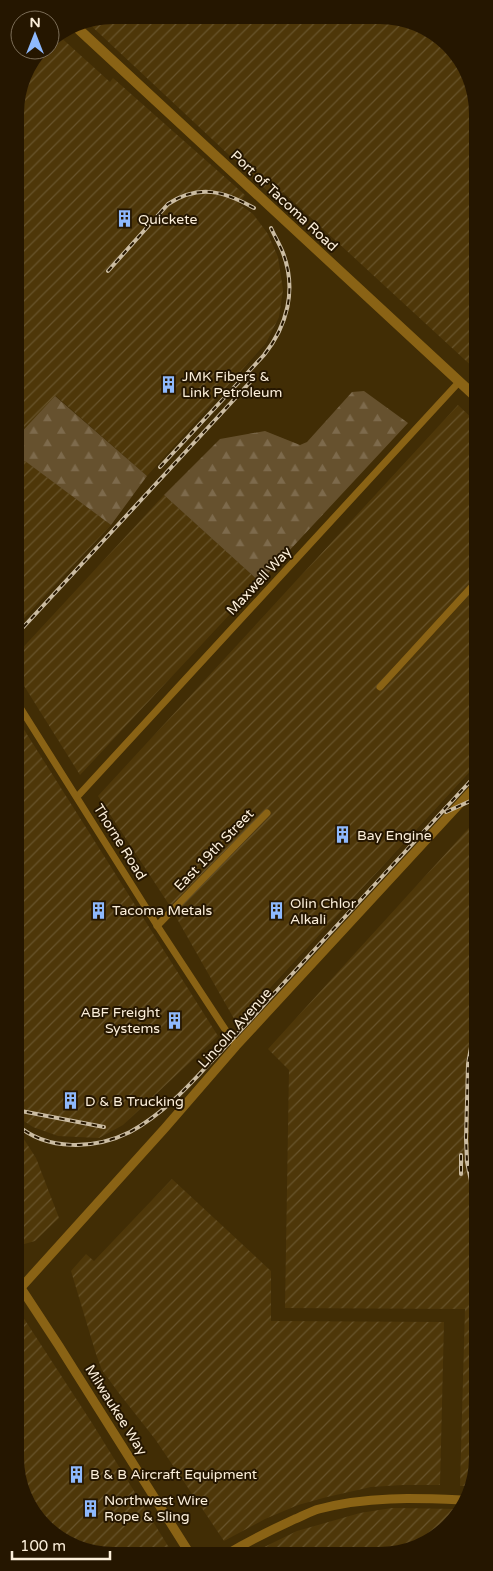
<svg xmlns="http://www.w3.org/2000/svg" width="493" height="1571" font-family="'Varela Round',sans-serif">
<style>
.industrial{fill:url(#industrial-furrows)}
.forest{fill:url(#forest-firs)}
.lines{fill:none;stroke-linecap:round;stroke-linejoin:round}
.minor{stroke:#8a6315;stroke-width:7}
.tertiary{stroke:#8a6315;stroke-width:9}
.secondary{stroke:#8a6315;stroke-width:10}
.rail-casing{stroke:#cbbca2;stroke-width:4}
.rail{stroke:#251600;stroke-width:2;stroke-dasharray:5.5;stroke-linecap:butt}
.labels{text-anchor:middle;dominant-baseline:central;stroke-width:4;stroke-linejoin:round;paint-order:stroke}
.street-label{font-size:14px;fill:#fcefda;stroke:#251600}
.poi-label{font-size:14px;fill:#fcefda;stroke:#251600;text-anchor:start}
</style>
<defs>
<pattern id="industrial-furrows" width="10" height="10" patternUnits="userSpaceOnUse" patternTransform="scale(1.25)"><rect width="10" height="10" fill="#4e3709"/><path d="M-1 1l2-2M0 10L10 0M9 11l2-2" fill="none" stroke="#68542c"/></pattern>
<pattern id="forest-firs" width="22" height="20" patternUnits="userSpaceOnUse" patternTransform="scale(1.25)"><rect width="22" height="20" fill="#66512e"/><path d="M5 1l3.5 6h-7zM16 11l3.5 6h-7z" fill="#7d6a4c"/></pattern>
</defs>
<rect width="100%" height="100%" fill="#412d05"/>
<!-- industrial -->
<g class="industrial">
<polygon points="113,15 400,17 450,44 476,94 477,371 283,192 276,199 85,20"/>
<polygon points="57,34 110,82 113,78 245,195 239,204 253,214 268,234 278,257 283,290 279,317 266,343 147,476 56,396 16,438 15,106 25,69 40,50 50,50 50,38"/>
<polygon points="458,405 477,423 477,764 237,1024 168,903 98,796"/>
<polygon points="16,454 111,525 16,627"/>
<polygon points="164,495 260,582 80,775 16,673 16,655"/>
<polygon points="16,717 218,1036 123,1125 99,1138 58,1136 33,1127 16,1116"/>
<polygon points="477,819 478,1464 469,1486 460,1486 465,1309 285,1308 289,1070 268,1049"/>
<polygon points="16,1127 36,1158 59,1218 35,1241 17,1246"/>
<polygon points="172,1179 271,1271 271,1321 444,1322 440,1485 403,1485 371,1487 327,1497 298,1505 265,1519 224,1541 155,1439 118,1392 102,1370 96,1354 71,1271 86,1254 94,1261"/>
<polygon points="19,1311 92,1423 173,1554 93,1554 43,1527 17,1477 17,1313"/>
<polygon points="392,1508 459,1509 454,1523 399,1554 250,1554 297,1531 360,1513"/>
</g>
<!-- forest -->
<g class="forest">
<polygon points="364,391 408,423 260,582 164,495 220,439 265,431 300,445 307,442 352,392"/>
<polygon points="55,396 147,476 111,525 25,461 16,470 16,438"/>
</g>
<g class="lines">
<!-- minor -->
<g class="minor">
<polyline points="380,687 477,581"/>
<polyline points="16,701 160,930 236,1046"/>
<polyline points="77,797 459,382"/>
<polyline points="157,926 267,813"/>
</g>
<!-- tertiary -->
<g class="tertiary">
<polyline points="17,1282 59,1346 190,1554"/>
<polyline points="17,1292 165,1128 236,1046 477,785"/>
<path d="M227,1554C249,1541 271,1530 295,1519C303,1516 311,1511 319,1509C367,1496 414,1498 463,1500"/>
</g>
<!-- secondary -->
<polyline class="secondary" points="73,24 477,398"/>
<defs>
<g id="rail">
<path d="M108,271L168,204C199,184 224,191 254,208"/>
<path d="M160,467L264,355C287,326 297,290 283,253C280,245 275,237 271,228"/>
<polyline points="16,635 253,379"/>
<polyline points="446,812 477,798"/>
<polyline points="477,1013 468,1064 466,1139 467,1162 478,1214"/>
<polyline points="472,1020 477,991"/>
<polyline points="16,1110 104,1127"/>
<path d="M16,1124C47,1152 96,1149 130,1132C161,1115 184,1091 207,1066C228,1044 249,1022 269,999C338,924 407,849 477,774"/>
<polyline points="461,1155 461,1174"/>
</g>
</defs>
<!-- rail casing -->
<use href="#rail" class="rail-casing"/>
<!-- rail -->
<use href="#rail" class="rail"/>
</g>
<!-- icons -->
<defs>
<symbol id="building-bare" viewBox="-9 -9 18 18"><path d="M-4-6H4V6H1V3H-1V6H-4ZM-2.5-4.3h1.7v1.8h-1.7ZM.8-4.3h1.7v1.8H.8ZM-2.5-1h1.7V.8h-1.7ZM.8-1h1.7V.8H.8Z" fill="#8eb9fd" stroke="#251600" stroke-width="2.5" paint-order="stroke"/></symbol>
</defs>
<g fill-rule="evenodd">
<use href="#building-bare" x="112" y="206" width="25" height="25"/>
<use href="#building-bare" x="156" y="372" width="25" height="25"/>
<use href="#building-bare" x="330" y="822" width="25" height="25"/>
<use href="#building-bare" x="86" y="898" width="25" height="25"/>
<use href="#building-bare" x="264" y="898" width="25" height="25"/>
<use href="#building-bare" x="162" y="1008" width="25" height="25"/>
<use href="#building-bare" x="58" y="1088" width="25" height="25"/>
<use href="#building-bare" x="64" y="1462" width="25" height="25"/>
<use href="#building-bare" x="78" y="1496" width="25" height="25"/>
</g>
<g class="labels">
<!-- street labels -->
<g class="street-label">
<text transform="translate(284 201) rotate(43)">Port of Tacoma Road</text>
<text transform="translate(259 581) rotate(-47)">Maxwell Way</text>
<text transform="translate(120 842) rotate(58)">Thorne Road</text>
<text transform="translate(214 850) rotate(-46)">East 19th Street</text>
<text transform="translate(235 1028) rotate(-48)">Lincoln Avenue</text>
<text transform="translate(116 1410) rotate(58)">Milwaukee Way</text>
</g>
<!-- poi labels -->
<g class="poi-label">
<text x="138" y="219">Quickete</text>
<text x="182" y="376">JMK Fibers &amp;<tspan x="182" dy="16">Link Petroleum</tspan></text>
<text x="357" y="835">Bay Engine</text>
<text x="290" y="903">Olin Chlor<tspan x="290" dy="16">Alkali</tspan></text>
<text x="112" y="910">Tacoma Metals</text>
<text x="160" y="1012" text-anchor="end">ABF Freight<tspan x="160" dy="16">Systems</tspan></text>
<text x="85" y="1101">D &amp; B Trucking</text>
<text x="90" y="1474">B &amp; B Aircraft Equipment</text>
<text x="104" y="1500">Northwest Wire<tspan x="104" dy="16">Rope &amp; Sling</tspan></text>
</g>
</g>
<!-- crop -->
<path d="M0 0H493V1571H0ZM113 24H380A89 89 0 0 1 469 113V1458A89 89 0 0 1 380 1547H113A89 89 0 0 1 24 1458V113A89 89 0 0 1 113 24Z" fill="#251600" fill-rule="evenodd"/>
<!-- north arrow -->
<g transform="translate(35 35)"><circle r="24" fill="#251600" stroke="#7b6d57"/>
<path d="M0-4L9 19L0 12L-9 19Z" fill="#8eb9fd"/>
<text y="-8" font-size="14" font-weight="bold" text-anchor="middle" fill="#fcefda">N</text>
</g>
<!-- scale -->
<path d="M12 1551v8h98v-8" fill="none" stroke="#fcefda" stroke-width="2.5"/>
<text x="20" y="1551" font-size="15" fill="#fcefda" stroke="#251600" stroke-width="4" paint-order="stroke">100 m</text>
</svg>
